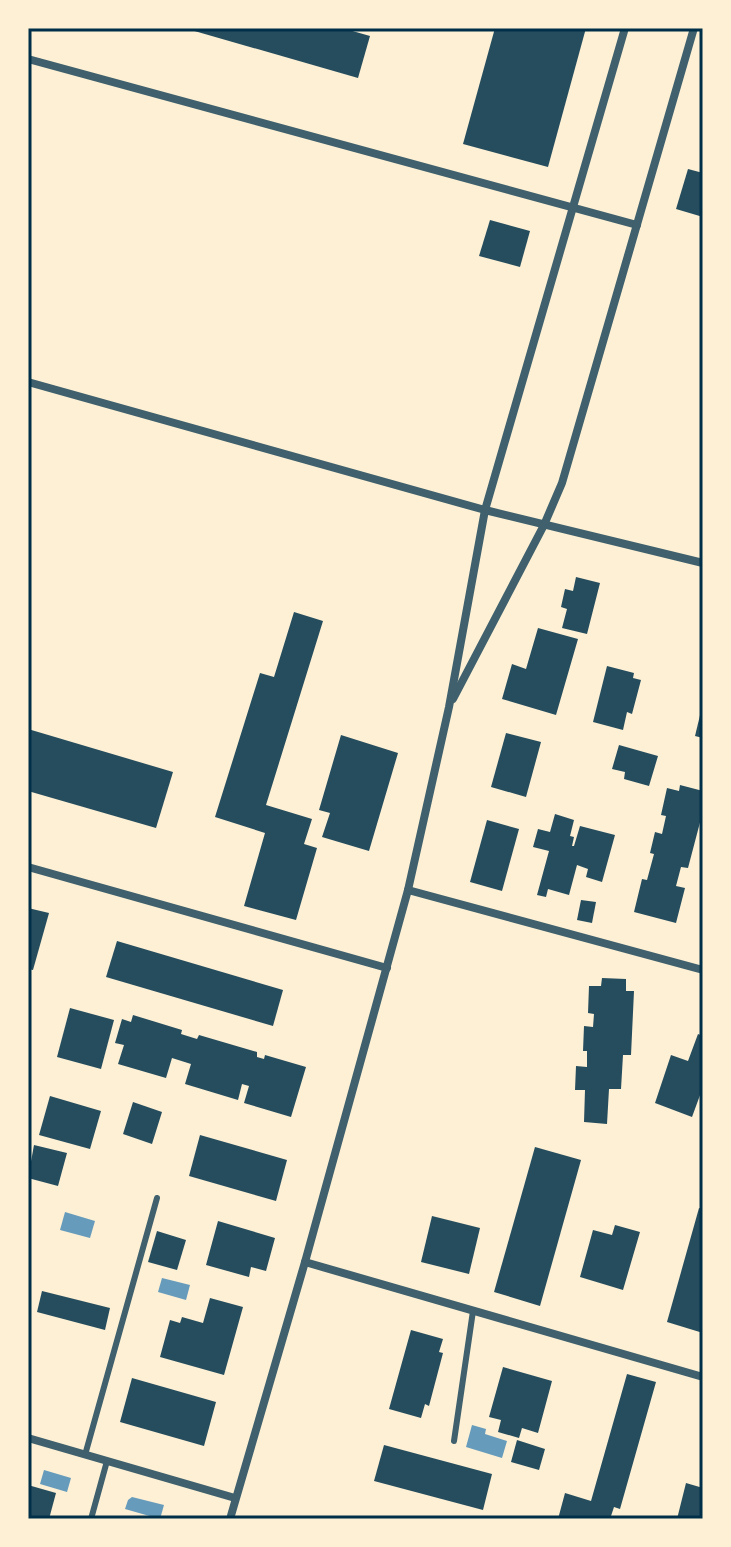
<svg xmlns="http://www.w3.org/2000/svg" width="731" height="1547" font-family="'Fira Sans Condensed',sans-serif">
<style>
.water{fill:#669bbc}
.building{fill:#264d5e}
.lines{fill:none;stroke-linecap:round;stroke-linejoin:round}
.service{stroke:#3f606c;stroke-width:6}
.minor{stroke:#3f606c;stroke-width:8}
.neatline{fill:none;stroke:#003049;stroke-width:3}
</style>
<rect width="100%" height="100%" fill="#fdf0d5"/>
<!-- water -->
<g class="water">
<polygon points="65,1212 95,1221 90,1238 60,1230"/>
<polygon points="162,1278 190,1285 186,1300 158,1292"/>
<polygon points="472,1425 486,1429 485,1434 507,1441 502,1458 466,1447"/>
<polygon points="44,1470 71,1478 67,1492 40,1484"/>
<polygon points="132,1497 164,1505 160,1519 125,1509 128,1500"/>
</g>
<!-- building -->
<g class="building">
<polygon points="184,28 342,28 370,36 358,78"/>
<polygon points="495,28 586,28 548,167 463,144"/>
<polygon points="688,169 703,173 703,217 676,209"/>
<polygon points="490,220 530,231 520,267 479,256"/>
<polygon points="576,577 600,583 587,634 562,628 567,609 561,607 565,589 573,591"/>
<polygon points="294,612 323,621 266,805 312,819 304,844 317,848 296,920 244,906 265,833 215,817 260,673 274,677"/>
<polygon points="538,628 578,639 556,715 502,699 512,664 526,669"/>
<polygon points="607,666 634,673 633,678 641,680 632,714 627,712 623,730 593,722"/>
<polygon points="702,707 703,707 703,738 695,736"/>
<polygon points="28,729 173,772 156,828 28,791"/>
<polygon points="506,733 541,742 526,797 491,787"/>
<polygon points="341,735 398,753 369,851 322,837 330,813 319,810"/>
<polygon points="619,745 658,756 649,786 624,779 625,772 612,769"/>
<polygon points="680,785 703,791 703,811 688,868 681,867 676,886 685,888 676,923 634,912 642,879 647,880 654,854 650,853 655,832 662,834 666,816 661,815 667,788 679,791"/>
<polygon points="555,814 574,820 570,836 574,837 572,846 574,846 580,826 615,835 602,882 586,877 588,869 577,865 569,895 548,889 546,897 537,895 549,851 533,847 538,829 550,832"/>
<polygon points="487,820 519,829 502,891 470,882"/>
<polygon points="581,900 596,902 592,923 577,920"/>
<polygon points="28,908 49,913 33,970 28,969"/>
<polygon points="117,941 283,990 273,1026 106,977"/>
<polygon points="602,978 626,979 626,991 634,991 631,1055 623,1055 621,1089 609,1089 607,1124 584,1122 585,1090 575,1090 576,1066 587,1067 587,1051 583,1051 584,1026 593,1027 594,1014 588,1013 589,986 601,986"/>
<polygon points="70,1008 114,1020 101,1069 57,1057"/>
<polygon points="133,1015 182,1030 181,1034 197,1039 199,1035 257,1052 257,1057 264,1059 265,1055 306,1067 291,1117 244,1103 249,1086 242,1084 238,1100 185,1084 191,1064 172,1058 166,1078 118,1064 124,1045 115,1043 122,1019 131,1022"/>
<polygon points="698,1034 703,1036 703,1087 692,1117 655,1103 671,1055 688,1061"/>
<polygon points="50,1096 101,1111 90,1149 39,1135"/>
<polygon points="133,1102 162,1112 152,1144 123,1134"/>
<polygon points="200,1135 287,1160 276,1201 189,1176"/>
<polygon points="34,1145 67,1153 58,1186 28,1178"/>
<polygon points="535,1147 581,1160 540,1306 494,1292"/>
<polygon points="699,1208 703,1209 703,1333 667,1322"/>
<polygon points="432,1216 480,1228 469,1274 421,1262"/>
<polygon points="218,1221 275,1238 266,1271 251,1267 249,1277 206,1265"/>
<polygon points="615,1225 640,1232 623,1290 580,1277 593,1230 612,1235"/>
<polygon points="157,1231 186,1240 177,1270 148,1262"/>
<polygon points="42,1291 110,1308 105,1330 37,1312"/>
<polygon points="210,1298 243,1307 224,1375 160,1357 170,1320 180,1323 182,1317 203,1323"/>
<polygon points="411,1330 443,1339 439,1352 443,1353 429,1406 425,1404 421,1418 389,1409"/>
<polygon points="503,1367 552,1381 538,1433 522,1428 519,1438 498,1432 501,1420 489,1417"/>
<polygon points="627,1374 656,1382 620,1509 614,1507 610,1519 558,1519 565,1493 591,1501"/>
<polygon points="132,1378 216,1402 204,1446 120,1422"/>
<polygon points="517,1440 545,1449 539,1470 511,1462"/>
<polygon points="384,1445 492,1474 483,1510 374,1481"/>
<polygon points="686,1483 703,1488 703,1519 677,1519"/>
<polygon points="28,1485 56,1493 49,1519 28,1519"/>
</g>
<g class="lines">
<!-- service -->
<g class="service">
<polyline points="454,1441 473,1311"/>
<polyline points="85,1455 157,1198"/>
<polyline points="91,1519 107,1461"/>
</g>
<!-- minor -->
<g class="minor">
<polyline points="28,59 637,225"/>
<polyline points="28,382 485,510 703,563"/>
<polyline points="453,699 544,525 562,483 694,28"/>
<polyline points="28,867 387,968"/>
<polyline points="408,890 703,970"/>
<polyline points="305,1262 703,1377"/>
<polyline points="28,1438 235,1498"/>
<polyline points="230,1519 305,1262 408,890 449,707 485,510 625,28"/>
</g>
</g>
<!-- border -->
<rect width="731" height="1547" fill="none" stroke="#fdf0d5" stroke-width="60"/>
<rect x="30" y="30" width="671" height="1487" class="neatline"/>
</svg>
